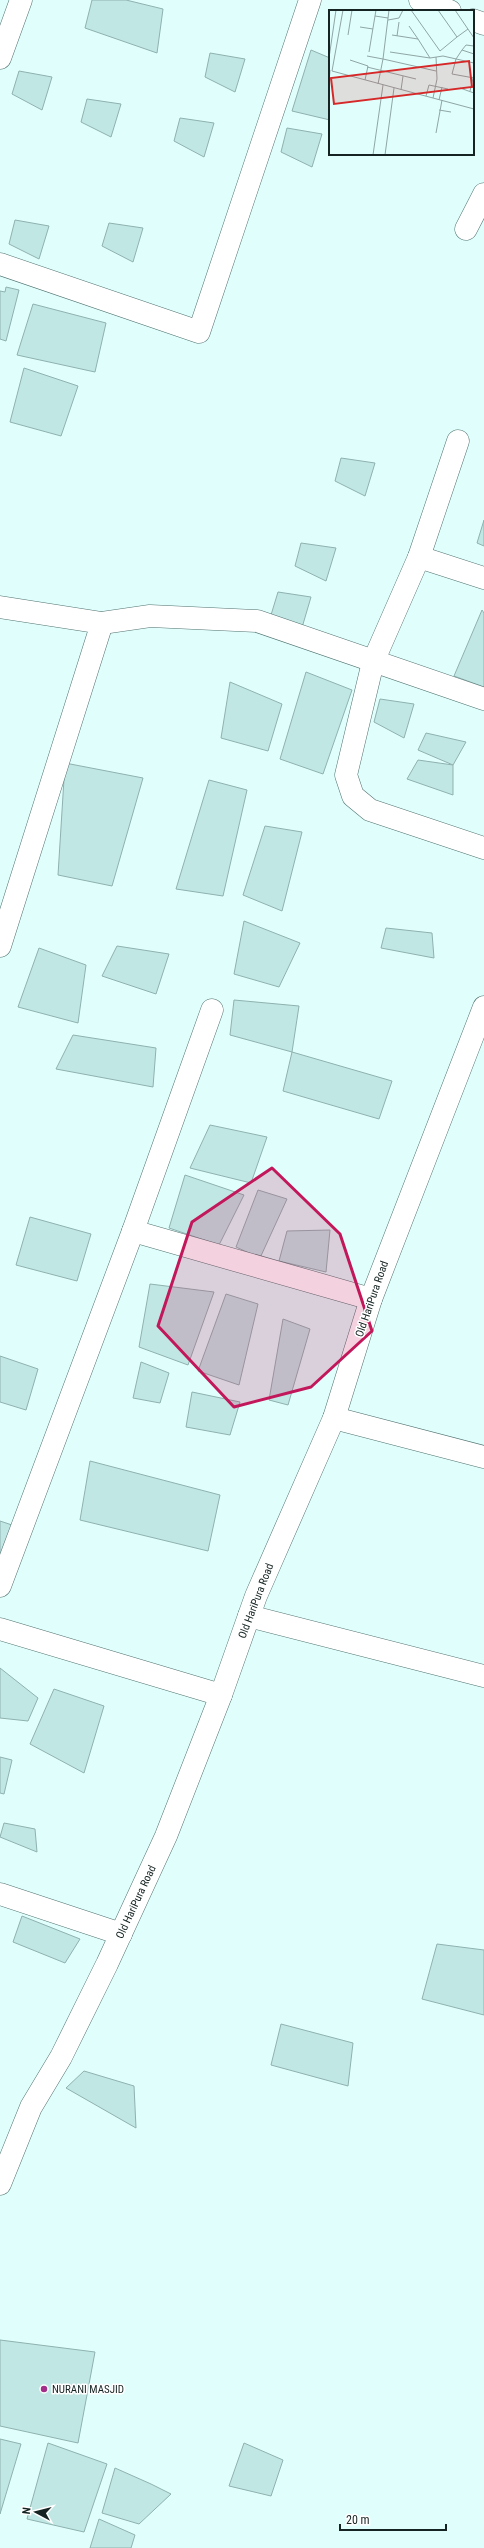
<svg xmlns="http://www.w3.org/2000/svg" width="484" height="2548" font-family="'Roboto Condensed',sans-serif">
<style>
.building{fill:#c1e7e4;stroke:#8eb2af}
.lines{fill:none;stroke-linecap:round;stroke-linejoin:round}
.street-casing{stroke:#517371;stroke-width:23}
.street{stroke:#fff;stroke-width:22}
.marked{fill:#c2185b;fill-opacity:0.2;stroke:#c2185b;stroke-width:3;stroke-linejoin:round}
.poi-dot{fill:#a22e89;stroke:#fff;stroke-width:1.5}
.labels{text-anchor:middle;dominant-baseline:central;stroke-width:3;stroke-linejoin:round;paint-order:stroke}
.street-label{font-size:11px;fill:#152322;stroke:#fff}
.poi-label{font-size:11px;fill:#152322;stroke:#fff;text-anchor:start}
.inset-road{fill:none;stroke:#8fa6a5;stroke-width:1}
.view{fill:#d62828;fill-opacity:0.15;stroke:#d62828;stroke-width:2}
.inset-edge{fill:none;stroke:#152322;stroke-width:2}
</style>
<rect width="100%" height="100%" fill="#e0fefc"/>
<!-- building -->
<g class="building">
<polygon points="92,0 126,0 163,9 157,53 85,28"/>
<polygon points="311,50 330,58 330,120 292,111"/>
<polygon points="210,53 245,59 235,92 205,77"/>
<polygon points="19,71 52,77 42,110 12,94"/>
<polygon points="87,99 121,104 111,137 81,122"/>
<polygon points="180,118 214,123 204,157 174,141"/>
<polygon points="287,128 322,134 312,167 281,152"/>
<polygon points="15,220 49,226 39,259 9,244"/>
<polygon points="109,223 143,228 133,262 102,246"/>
<polygon points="6,287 19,290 6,341 0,339 0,291 5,292"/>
<polygon points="33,304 106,323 95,372 17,355"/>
<polygon points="24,368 78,386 61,436 10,422"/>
<polygon points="341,458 375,463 365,496 335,481"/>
<polygon points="484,520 484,546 477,543"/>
<polygon points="301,543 336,548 326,581 295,566"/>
<polygon points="278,592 311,597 301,631 271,615"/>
<polygon points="482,610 484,613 484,687 454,676"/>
<polygon points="306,672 352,690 323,774 280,759"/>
<polygon points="230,682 282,704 268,751 221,738"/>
<polygon points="380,699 414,704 404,738 374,722"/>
<polygon points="426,733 466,742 453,765 418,750"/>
<polygon points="418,760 453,765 453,795 407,779"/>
<polygon points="65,763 143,778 112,886 58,875"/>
<polygon points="209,780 247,790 223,896 176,889"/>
<polygon points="265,826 302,832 282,911 243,895"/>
<polygon points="244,921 300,943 279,987 234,974"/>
<polygon points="386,928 432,933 434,958 381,948"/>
<polygon points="117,946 169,954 156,994 102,976"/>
<polygon points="39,948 86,965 78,1023 18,1007"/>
<polygon points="234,1000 299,1006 292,1052 230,1035"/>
<polygon points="73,1035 156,1048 153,1087 56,1069"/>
<polygon points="292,1052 392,1081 379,1119 283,1091"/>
<polygon points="210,1125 267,1137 251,1183 190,1168"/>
<polygon points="185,1175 244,1195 219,1245 169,1228"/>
<polygon points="258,1190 287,1199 260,1258 236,1247"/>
<polygon points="30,1217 91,1234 77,1281 16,1265"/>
<polygon points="330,1230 326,1272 279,1261 287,1231"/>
<polygon points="150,1284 214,1292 188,1365 139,1347"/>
<polygon points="226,1294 258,1304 239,1385 198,1371"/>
<polygon points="283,1319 310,1329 288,1405 269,1400"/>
<polygon points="0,1356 38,1369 26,1410 0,1402"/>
<polygon points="141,1362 169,1373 160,1403 133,1398"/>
<polygon points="192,1392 240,1402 230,1435 186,1427"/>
<polygon points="90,1461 220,1495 208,1551 80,1520"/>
<polygon points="0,1521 18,1527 0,1563"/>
<polygon points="0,1668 38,1698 28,1721 0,1718"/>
<polygon points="54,1689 104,1706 84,1773 30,1744"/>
<polygon points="0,1757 12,1760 4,1794 0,1793"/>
<polygon points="4,1823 35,1829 37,1852 0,1837"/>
<polygon points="22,1916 80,1939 65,1963 13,1942"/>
<polygon points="437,1944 484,1950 484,2015 422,1999"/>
<polygon points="281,2024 353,2043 348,2086 271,2065"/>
<polygon points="84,2071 134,2086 136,2128 66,2088"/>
<polygon points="0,2340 95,2352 78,2443 0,2426"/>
<polygon points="0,2439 21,2444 0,2514"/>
<polygon points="48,2443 107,2464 84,2532 27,2519"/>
<polygon points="244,2443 283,2460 271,2496 229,2486"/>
<polygon points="115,2468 151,2484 171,2494 139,2524 102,2513"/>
<polygon points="99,2519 135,2535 131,2548 90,2548"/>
</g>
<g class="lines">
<defs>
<g id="street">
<polyline points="420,0 450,11"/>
<polyline points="473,20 484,24"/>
<polyline points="0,58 21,0"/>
<polyline points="466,229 484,194"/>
<polyline points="0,264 199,332 310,0"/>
<polyline points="458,441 419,557 373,662 346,775 353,796 370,810 484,848"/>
<polyline points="419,557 484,578"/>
<polyline points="0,607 102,623 150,616 257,621 484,699"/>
<polyline points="0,946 102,623"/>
<polyline points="133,1231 371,1299"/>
<polyline points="334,1418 484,1457"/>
<polyline points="0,1586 133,1231 212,1010"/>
<polyline points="249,1616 484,1676"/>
<polyline points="0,1629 221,1695"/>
<polyline points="0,1894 121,1934"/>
<polyline points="0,2184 31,2107 61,2057 107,1964 166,1836 221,1695 256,1596 334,1418 371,1299 484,1007"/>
</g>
</defs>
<!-- street casing -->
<use href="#street" class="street-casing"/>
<!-- street -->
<use href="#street" class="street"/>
</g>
<!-- marked area -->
<path class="marked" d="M272,1168L340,1234L372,1331L311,1387L234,1407L158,1326L192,1222Z"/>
<!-- markers -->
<circle class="poi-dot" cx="44" cy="2389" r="4"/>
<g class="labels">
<!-- street labels -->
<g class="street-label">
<text transform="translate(372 1299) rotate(-71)">Old HariPura Road</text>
<text transform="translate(256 1601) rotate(-69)">Old HariPura Road</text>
<text transform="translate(136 1902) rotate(-65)">Old HariPura Road</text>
</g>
<!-- poi labels -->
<g class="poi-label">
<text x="52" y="2389">NURANI MASJID</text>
</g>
</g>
<!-- overview -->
<g transform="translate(329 10)">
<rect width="145" height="145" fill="#e0fefc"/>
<path class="inset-road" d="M14,0L3,61L145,99M60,0L54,49L107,61M82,0L111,41L128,27M109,0L128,27L139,19M126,0L145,28M46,6L59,8M59,10L70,8L74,0M80,16L89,29M31,17L44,19M19,25L23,0M63,25L89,29L101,48M68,26L70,12M145,36L137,35L133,40L127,49L123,64L145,68M133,40L145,44M40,42L47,0M61,42L101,48L114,46L145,53M38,46L54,49L49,74M0,48L7,0M21,50L39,56L36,70M38,57L87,69M0,73L1,60M131,78L145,83M72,80L74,66M141,81L145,64M97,86L100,75L119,79M104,88L108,69L107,47M110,90L113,77M110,100L122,102M107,123L113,90M44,145L54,75M56,145L65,78"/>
<path class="view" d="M140,51L143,77L5,94L2,68Z"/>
<rect width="145" height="145" class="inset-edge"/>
</g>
<!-- north arrow -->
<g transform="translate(36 2512) rotate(277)" stroke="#ffffff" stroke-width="3" paint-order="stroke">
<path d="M0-3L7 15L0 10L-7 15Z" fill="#152322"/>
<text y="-6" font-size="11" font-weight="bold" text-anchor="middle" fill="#152322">N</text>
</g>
<!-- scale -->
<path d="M340 2524v6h106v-6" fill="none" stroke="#152322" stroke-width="2"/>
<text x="346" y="2524" font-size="12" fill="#152322" stroke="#ffffff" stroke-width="3" paint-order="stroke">20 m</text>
</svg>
